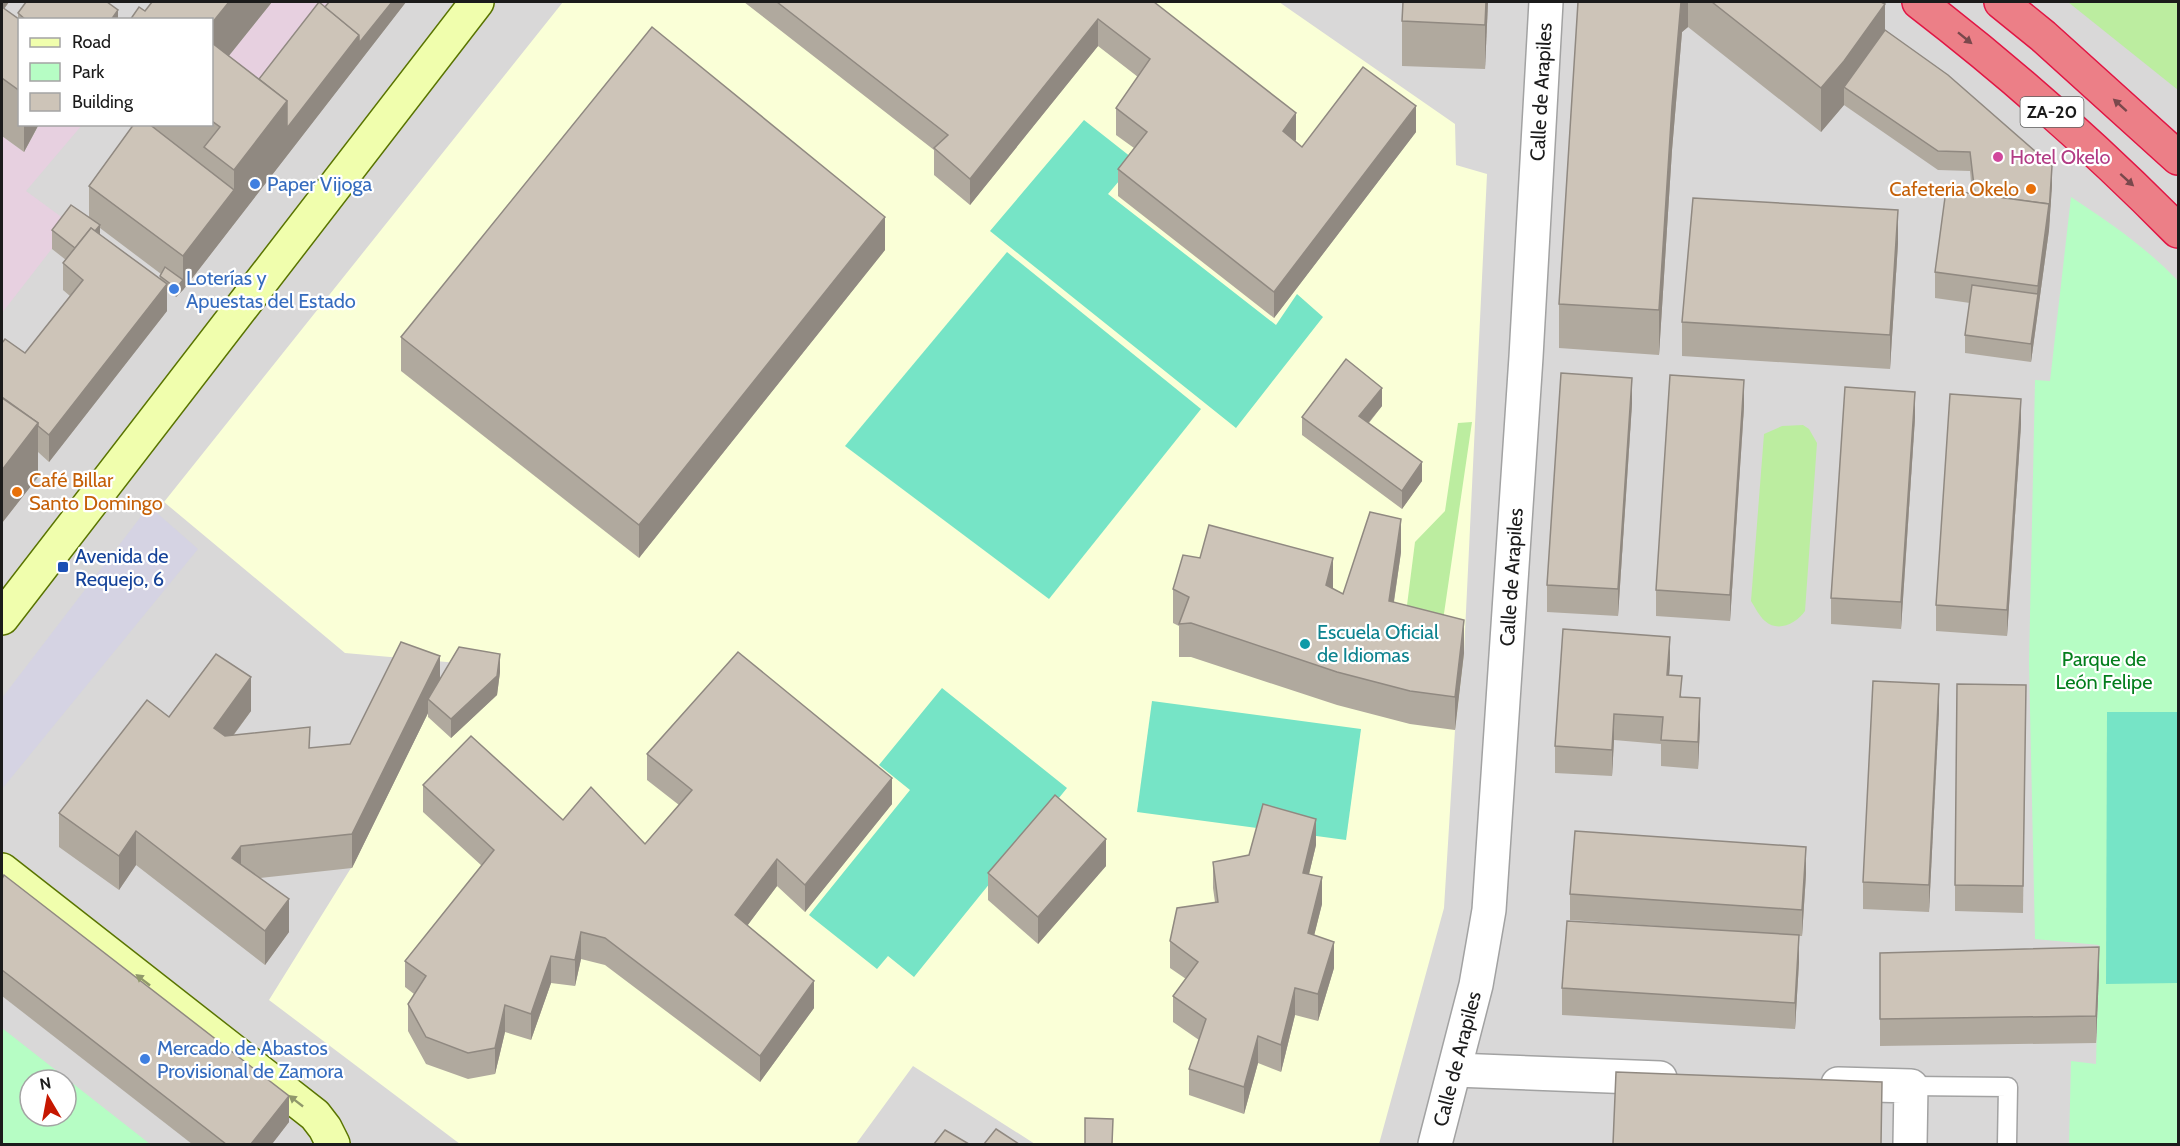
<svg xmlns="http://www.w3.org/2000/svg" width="2180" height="1146" font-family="Cabin,sans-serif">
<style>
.residential{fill:#d9d8d8;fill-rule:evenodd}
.industrial{fill:#e7d0e0}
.education{fill:#faffd7}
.grass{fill:#bceda0}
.park{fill:#b6fdc4;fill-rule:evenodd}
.pitch{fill:#76e4c6}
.plaza{fill:#d5d3e3}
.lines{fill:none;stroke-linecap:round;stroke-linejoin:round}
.lane-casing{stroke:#a2a2a2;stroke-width:21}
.street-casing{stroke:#a2a2a2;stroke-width:36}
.secondary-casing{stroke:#597400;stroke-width:36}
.highway-casing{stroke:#e11644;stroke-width:36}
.lane{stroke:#fff;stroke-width:18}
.street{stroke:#fff;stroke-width:33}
.secondary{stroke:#f0fead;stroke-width:33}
.highway{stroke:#ec7f87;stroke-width:33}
.wall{fill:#b0a99e;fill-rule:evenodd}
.shaded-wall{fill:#908981}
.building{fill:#cdc4b8;stroke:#908981;stroke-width:1.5}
.oneway{fill:#79484c}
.oneway2{fill:#90986b}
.hotel-dot{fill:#d1479c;stroke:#fff;stroke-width:2}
.shop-dot{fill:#3f7fe0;stroke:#fff;stroke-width:2}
.food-dot{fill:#e8710a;stroke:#fff;stroke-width:2}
.transit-dot{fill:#1a4fb4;stroke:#fff;stroke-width:2}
.culture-dot{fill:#0f9aa8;stroke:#fff;stroke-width:2}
.labels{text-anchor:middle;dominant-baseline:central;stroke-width:4.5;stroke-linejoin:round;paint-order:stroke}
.shield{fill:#fff;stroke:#5f5f5f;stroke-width:1.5}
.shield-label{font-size:18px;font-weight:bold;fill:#1b1b1b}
.street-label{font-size:20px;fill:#1b1b1b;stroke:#fff}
.hotel-label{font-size:20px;fill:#b23c85;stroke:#fff;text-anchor:start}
.shop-label{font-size:20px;fill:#366cbe;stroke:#fff;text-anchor:start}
.food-label{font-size:20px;fill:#c56008;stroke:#fff;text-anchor:end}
.transit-label{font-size:20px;fill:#164399;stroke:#fff;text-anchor:start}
.culture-label{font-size:20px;fill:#0d838f;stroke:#fff;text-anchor:start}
.park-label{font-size:20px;fill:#037e1c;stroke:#fff}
</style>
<rect width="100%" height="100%" fill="#eeeadf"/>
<!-- residential -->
<path class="residential" d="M2,2H2178V1144H2ZM20,20H212V124H20ZM30,1080H66V1116H30Z"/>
<!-- industrial -->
<g class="industrial">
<polygon points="272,2 343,2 246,123 212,77"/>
<polygon points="39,125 82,125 26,191 71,224 2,313 2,136 24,152"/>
</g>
<!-- education -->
<polygon class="education" points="563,2 1279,2 1455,124 1456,165 1487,174 1464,653 1455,730 1444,908 1379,1144 1035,1144 913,1066 856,1144 460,1144 269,1000 351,868 440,689 458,663 345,653 164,502"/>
<!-- grass -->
<g class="grass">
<polygon points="2068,2 2178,2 2178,91 2178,90"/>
<polygon points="1472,422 1441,634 1404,629 1415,542 1445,511 1458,423"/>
<path d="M1803,425L1809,429L1817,443L1805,611C1797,623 1778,633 1765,621C1759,616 1755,607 1751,601L1764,434L1782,426Z"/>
</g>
<!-- park -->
<g class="park">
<path d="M2071,197C2109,222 2147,248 2178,281V1144H2069L2071,1061L2096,1064L2099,945L2035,939L2029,663L2035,380L2050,381Z"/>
<path d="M2,1028L150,1144H2ZM30,1080H66V1116H30Z"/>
</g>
<!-- pitch -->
<g class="pitch">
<polygon points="1084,120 1136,161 1108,194 1276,325 1297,294 1323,317 1236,428 990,231"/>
<polygon points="1007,252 1201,409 1049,599 845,446"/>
<polygon points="942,688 1067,788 914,977 888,956 877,969 809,915 910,790 879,765"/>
<polygon points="1152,701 1361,729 1346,840 1137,812"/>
<polygon points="2107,712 2178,712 2178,983 2106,984"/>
</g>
<!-- plaza -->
<polygon class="plaza" points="149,506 198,549 2,789 2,698"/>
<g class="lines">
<defs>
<polyline id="lane" points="1911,1086 2008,1087 2007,1144"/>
<g id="street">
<polyline points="1455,1070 1660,1078"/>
<polyline points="1838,1084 1911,1086 1910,1144"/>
<path id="s1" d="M1435,1144L1476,985L1489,910L1526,357L1546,2"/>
</g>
<g id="secondary">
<polyline points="2,618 477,2"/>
<polyline points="2,870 315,1115 325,1128 333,1144"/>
</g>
<g id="highway">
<path d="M1919,2C2010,72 2097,149 2178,231"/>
<polyline points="2001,2 2043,36 2178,158"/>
</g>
</defs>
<!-- lane casing -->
<use href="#lane" class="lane-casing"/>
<!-- street casing -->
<use href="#street" class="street-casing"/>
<!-- secondary casing -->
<use href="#secondary" class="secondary-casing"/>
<!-- highway casing -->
<use href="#highway" class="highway-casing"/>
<!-- lane -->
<use href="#lane" class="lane"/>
<!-- street -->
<use href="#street" class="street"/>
<!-- secondary -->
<use href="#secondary" class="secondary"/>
<!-- highway -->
<use href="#highway" class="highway"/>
</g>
<!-- wall -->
<g class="wall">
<polygon points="2,2 9,2 4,9 18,18 18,13 118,20 20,20 20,124 39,124 24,152 2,136"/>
<path d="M272,2L228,56L259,79L325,7L406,2L183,290L176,297L167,290V311L49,462L38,452V477L2,523V343L25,353L70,296L63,290V263L66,260L52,249V230L89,217V186L134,124H212V20L145,11ZM100,228L161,274L160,276V279L100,235Z"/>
<polygon points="744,2 1154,2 1296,140 1295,141 1302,147 1416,132 1274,318 1118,196 1118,169 1134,148 1116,135 1116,108 1138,77 1098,46 970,205 934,175 934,150"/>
<polygon points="1488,2 1485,69 1402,66 1402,21"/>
<polygon points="1578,2 1881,2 1885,30 2052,185 2049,230 2031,362 1965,353 1965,335 1970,303 1935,298 1935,272 1972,193 1970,171 1938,170 1844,105 1821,132 1688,27 1682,32 1672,150 1659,355 1559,348 1559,304"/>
<polygon points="1898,243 1890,369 1682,356 1682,322"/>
<polygon points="885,250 639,558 401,371 401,337"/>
<polygon points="1632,404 1618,616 1547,612 1547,585"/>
<polygon points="1382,406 1369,423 1422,481 1402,509 1302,435 1302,417"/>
<polygon points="1744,407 1730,621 1656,616 1656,590"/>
<polygon points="1915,418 1901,629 1831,624 1831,598"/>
<polygon points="2021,425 2007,636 1936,631 1936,605"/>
<polygon points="1401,552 1394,602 1464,653 1455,730 1410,724 1337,705 1191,657 1179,657 1179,626 1173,623 1173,589 1200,558 1333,589 1343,594"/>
<polygon points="1670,663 1669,676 1682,697 1700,725 1698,769 1661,766 1661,744 1614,740 1612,776 1555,773 1555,746"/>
<polygon points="500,672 497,695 451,738 428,717 428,713 352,868 260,878 289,932 265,965 136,865 119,890 59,847 59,813 169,717 251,711 233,736 310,748 350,744 440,679"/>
<polygon points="2026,685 2023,913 1955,911 1955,885"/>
<polygon points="1939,711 1929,912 1863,909 1863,882"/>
<polygon points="647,754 892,804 805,912 777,886 747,926 814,1008 760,1082 605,965 581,959 575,986 551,983 531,1040 505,1032 495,1074 468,1079 426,1064 408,1031 408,1004 414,994 405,987 405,961 482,866 423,812 423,785 563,820 645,844 679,805 647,780"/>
<polygon points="1316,845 1309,874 1322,904 1314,935 1334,968 1318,1021 1295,1015 1281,1072 1258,1063 1244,1114 1189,1095 1189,1069 1199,1040 1173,1022 1173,996 1186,979 1170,968 1170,941 1215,902 1213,888 1213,862"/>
<polygon points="1106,866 1038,944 988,900 988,873"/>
<polygon points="1806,874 1802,936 1799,936 1799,962 1795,1029 1562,1015 1562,988 1700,929 1570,920 1570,894"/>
<polygon points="2,879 289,1122 272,1144 192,1144 2,996"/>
<polygon points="1880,953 2099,973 2096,1043 1880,1046"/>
</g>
<!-- shaded-wall -->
<g class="shaded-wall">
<polygon points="3,2 9,2 3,10"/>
<polygon points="229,2 272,2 212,77 212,23"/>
<polygon points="392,2 406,2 183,290 183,256 234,190 234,170 287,101 359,35"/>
<polygon points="1486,2 1488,2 1485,69 1485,25"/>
<polygon points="1681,2 1688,2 1688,27 1682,32 1672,150 1659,355 1659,310 1672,106"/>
<polygon points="1885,4 1885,49 1844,87 1844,105 1821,132 1821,88"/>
<polygon points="118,10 118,20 111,20"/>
<polygon points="1098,19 1098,46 970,205 970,179"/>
<polygon points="1416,106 1416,132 1274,318 1274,292"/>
<polygon points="1296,113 1296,140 1283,158 1283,131"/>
<polygon points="24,124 39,124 24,152"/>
<polygon points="2052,166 2052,185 2049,230 2031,362 2031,344"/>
<polygon points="1898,210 1898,243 1890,369 1890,335"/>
<polygon points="885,217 885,250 639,558 639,525"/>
<polygon points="100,225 100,244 79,251"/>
<polygon points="183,280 183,290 176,297 176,288"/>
<polygon points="167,284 167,311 49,462 49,435"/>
<polygon points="1632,378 1632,404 1618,616 1618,589"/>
<polygon points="1744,380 1744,407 1730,621 1730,595"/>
<polygon points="1382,388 1382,406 1359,434 1359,416"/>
<polygon points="1915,392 1915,418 1901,629 1901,602"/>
<polygon points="2021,399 2021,425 2007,636 2007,610"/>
<polygon points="38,423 38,477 2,523 2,470"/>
<polygon points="1422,462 1422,481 1402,509 1402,491"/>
<polygon points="1401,519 1401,552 1389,634 1389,601"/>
<polygon points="1333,558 1333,591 1326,585"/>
<polygon points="1464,620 1464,653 1455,730 1455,697"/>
<polygon points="1670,637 1670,663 1667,702 1667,675"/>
<polygon points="500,654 500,672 497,695 451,738 451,719"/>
<polygon points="440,656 440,689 428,699 428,713 352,868 352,834"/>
<polygon points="251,677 251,711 214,761 214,728"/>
<polygon points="1939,684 1939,711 1929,912 1929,885"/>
<polygon points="1700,698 1700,725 1698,769 1698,742"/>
<polygon points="1614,714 1614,740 1612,776 1612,750"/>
<polygon points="892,778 892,804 805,912 805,885"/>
<polygon points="1316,819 1316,845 1303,899 1303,873"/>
<polygon points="136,831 136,865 119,890 119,856"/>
<polygon points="1106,839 1106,866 1038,944 1038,917"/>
<polygon points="241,846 241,880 232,858"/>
<polygon points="1806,847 1806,874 1802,936 1802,910"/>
<polygon points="777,859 777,886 735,942 735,915"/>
<polygon points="1322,877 1322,904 1308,960 1308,933"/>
<polygon points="289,899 289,932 265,965 265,931"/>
<polygon points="581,932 581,959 575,986 575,960"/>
<polygon points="1799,935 1799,962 1795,1029 1795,1003"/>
<polygon points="1334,942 1334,968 1318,1021 1318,994"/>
<polygon points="2099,947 2099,973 2096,1043 2096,1016"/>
<polygon points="551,956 551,983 531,1040 531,1014"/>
<polygon points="814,981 814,1008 760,1082 760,1056"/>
<polygon points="1295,988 1295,1015 1281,1072 1281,1045"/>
<polygon points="505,1005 505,1032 495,1074 495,1048"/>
<polygon points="1258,1036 1258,1063 1244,1114 1244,1087"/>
<polygon points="289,1096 289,1122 272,1144 251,1144"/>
</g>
<!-- building -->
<g class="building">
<polygon points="26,2 107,2 118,10 111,20 26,20 18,13"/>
<polygon points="152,2 229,2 212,23 212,20 130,20 139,7 145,11"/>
<polygon points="319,2 359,35 287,128 287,101 259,79"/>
<polygon points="329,2 392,2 359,43 359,35 325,7"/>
<polygon points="777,2 1154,2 1296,113 1283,131 1302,147 1363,67 1416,106 1274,292 1118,169 1147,132 1116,108 1150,59 1098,19 970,179 934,148 948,135"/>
<polygon points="1403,2 1486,2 1485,25 1402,21"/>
<polygon points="1578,2 1681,2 1672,106 1659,310 1559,304"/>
<polygon points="1712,2 1881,2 1885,4 1844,61 1821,88"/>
<polygon points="2,7 20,20 20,91 2,78"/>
<polygon points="652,27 885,217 639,525 401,337"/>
<polygon points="1885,30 1948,75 2052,166 2049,212 2049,204 1975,194 1970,152 1938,151 1844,87"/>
<polygon points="212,43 287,101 234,170 204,147 220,127 212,121"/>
<polygon points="134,124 149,124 234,190 183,256 89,186"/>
<polygon points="1946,190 2049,204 2038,286 1935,272"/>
<polygon points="1693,198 1898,210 1890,335 1682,322"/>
<polygon points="71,205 100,225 95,231 91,228 75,248 52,230"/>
<polygon points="91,228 167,284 49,435 38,426 38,423 2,397 2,343 5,339 25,353 83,280 63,263"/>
<polygon points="165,267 183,280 176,288 160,276"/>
<polygon points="1972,285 2038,294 2031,344 1965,335"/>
<polygon points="1346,359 1382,388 1359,416 1422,462 1402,491 1302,417"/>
<polygon points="1561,373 1632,378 1618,589 1547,585"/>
<polygon points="1670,375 1744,380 1730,595 1656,590"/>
<polygon points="1845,387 1915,392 1901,602 1831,598"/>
<polygon points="1950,394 2021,399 2007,610 1936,605"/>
<polygon points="2,398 38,423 2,470"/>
<polygon points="1370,512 1401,519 1389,601 1464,620 1455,697 1410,691 1337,672 1191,623 1179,624 1189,597 1173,589 1183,555 1200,558 1209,525 1333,558 1326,585 1343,594"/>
<polygon points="1563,629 1670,637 1667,675 1682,676 1680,697 1700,698 1698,742 1661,740 1663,717 1614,714 1612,750 1555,746"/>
<polygon points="401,642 440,656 352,834 241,846 232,858 289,899 265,931 136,831 119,856 59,813 147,700 169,717 216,654 251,677 214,728 225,736 310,727 309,748 350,744"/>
<polygon points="459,647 500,654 497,676 451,719 428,699"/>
<polygon points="738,652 892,778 805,885 777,859 735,915 814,981 760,1056 605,938 581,932 575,960 551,956 531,1014 505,1005 495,1048 468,1053 426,1037 408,1004 426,976 405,961 494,850 423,785 471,736 563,820 591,787 645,844 692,790 647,754"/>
<polygon points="1873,681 1939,684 1929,885 1863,882"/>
<polygon points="1957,684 2026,685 2023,886 1955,885"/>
<polygon points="1055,795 1106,839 1038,917 988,873"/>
<polygon points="1263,804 1316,819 1303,873 1322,877 1308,933 1334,942 1318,994 1295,988 1281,1045 1258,1036 1244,1087 1189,1069 1206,1019 1173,996 1198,962 1170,941 1177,908 1218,902 1213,862 1249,855"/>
<polygon points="1575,831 1806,847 1802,910 1570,894"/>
<polygon points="4,875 289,1096 251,1144 226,1144 2,970 2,879"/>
<polygon points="1567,921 1799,935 1795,1003 1562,988"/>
<polygon points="2099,947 2096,1016 1880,1019 1880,953"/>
<polygon points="1616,1072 1882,1082 1881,1144 1613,1144"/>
<polygon points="1085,1118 1113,1119 1112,1144 1085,1144"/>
<polygon points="996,1129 1019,1144 984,1144"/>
<polygon points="945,1130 969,1144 934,1144"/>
</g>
<!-- one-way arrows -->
<defs><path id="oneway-solid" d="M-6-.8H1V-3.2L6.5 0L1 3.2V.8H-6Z" transform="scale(1.5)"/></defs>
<g class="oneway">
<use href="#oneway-solid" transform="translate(1965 38) rotate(39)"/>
<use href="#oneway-solid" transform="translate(2120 105) rotate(-138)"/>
<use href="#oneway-solid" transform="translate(2127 180) rotate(42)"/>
</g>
<g class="oneway2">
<use href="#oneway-solid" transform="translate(143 980) rotate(-142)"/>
<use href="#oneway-solid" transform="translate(296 1101) rotate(-142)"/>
</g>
<!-- markers -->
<circle class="hotel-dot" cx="1998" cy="157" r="6"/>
<g class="shop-dot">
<circle cx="255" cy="184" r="6"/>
<circle cx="174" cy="289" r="6"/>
<circle cx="145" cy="1059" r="6"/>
</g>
<g class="food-dot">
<circle cx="2031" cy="189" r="6"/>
<circle cx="17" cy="492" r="6"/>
</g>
<rect class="transit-dot" x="57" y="561" width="12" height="12" rx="3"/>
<circle class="culture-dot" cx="1305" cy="644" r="6"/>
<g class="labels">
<!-- shield labels -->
<rect class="shield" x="2020.5" y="97" width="63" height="30" rx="4.5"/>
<g class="shield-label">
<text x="2052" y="112">ZA-20</text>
</g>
<!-- street labels -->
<g class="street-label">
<text stroke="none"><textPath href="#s1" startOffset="1060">Calle de Arapiles</textPath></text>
<text stroke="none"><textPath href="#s1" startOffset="574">Calle de Arapiles</textPath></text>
<text stroke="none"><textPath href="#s1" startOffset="88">Calle de Arapiles</textPath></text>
</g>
<!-- hotel labels -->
<g class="hotel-label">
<text x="2010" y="157">Hotel Okelo</text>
</g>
<!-- shop labels -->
<g class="shop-label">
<text x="267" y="184">Paper Vijoga</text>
<text x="186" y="278">Loterías y<tspan x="186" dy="23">Apuestas del Estado</tspan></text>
<text x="157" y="1048">Mercado de Abastos<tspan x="157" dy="23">Provisional de Zamora</tspan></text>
</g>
<!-- food labels -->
<g class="food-label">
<text x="2019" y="189">Cafeteria Okelo</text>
<text x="29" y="480" text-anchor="start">Café Billar<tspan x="29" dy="23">Santo Domingo</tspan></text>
</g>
<!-- transit labels -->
<g class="transit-label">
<text x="75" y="556">Avenida de<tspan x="75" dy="23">Requejo, 6</tspan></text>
</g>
<!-- culture labels -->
<g class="culture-label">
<text x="1317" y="632">Escuela Oficial<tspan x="1317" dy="23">de Idiomas</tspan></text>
</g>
<!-- park labels -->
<g class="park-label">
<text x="2104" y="659">Parque de<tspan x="2104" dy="23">León Felipe</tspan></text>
</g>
</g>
<!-- border -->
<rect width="2180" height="1146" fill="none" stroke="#1b1b1b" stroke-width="6"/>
<!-- legend -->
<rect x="18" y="18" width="195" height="108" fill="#ffffff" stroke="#a4a4a4" stroke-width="1.5"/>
<rect x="30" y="38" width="30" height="9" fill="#f0fead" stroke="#a4a4a4" stroke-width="1.5"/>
<text x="72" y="48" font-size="18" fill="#1b1b1b">Road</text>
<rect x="30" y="63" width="30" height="18" fill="#b6fdc4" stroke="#a4a4a4" stroke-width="1.5"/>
<text x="72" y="78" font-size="18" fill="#1b1b1b">Park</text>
<rect x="30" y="93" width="30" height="18" fill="#cdc4b8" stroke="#a4a4a4" stroke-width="1.5"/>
<text x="72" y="108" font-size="18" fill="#1b1b1b">Building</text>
<!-- north arrow -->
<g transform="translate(48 1098) rotate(350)"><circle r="28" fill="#ffffff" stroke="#a4a4a4" stroke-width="1.5"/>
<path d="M0-4.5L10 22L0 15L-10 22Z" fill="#c61700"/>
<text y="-9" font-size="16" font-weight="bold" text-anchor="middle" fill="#1b1b1b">N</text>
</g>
</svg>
